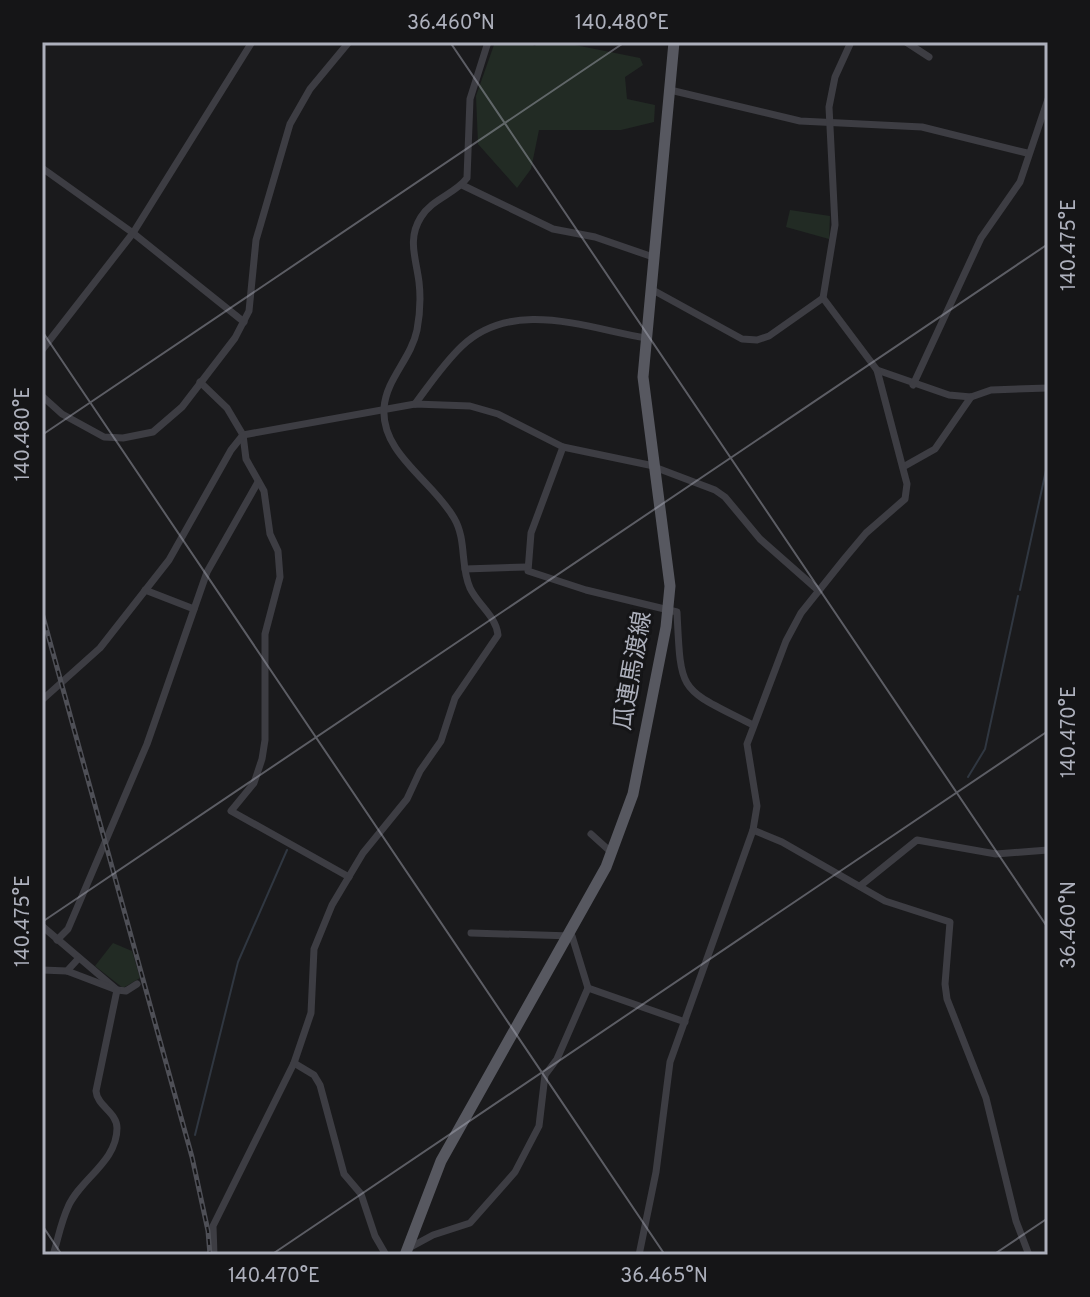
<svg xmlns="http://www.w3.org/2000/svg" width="1090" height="1297" font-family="Overpass,'Noto Sans JP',sans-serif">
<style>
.green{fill:#222b24}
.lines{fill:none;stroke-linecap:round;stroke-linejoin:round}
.stream{stroke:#303741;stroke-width:2}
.minor{stroke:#3d3d43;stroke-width:7}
.primary{stroke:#575860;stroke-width:11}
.rail-casing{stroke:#4e4f56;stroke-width:5}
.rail{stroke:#151517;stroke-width:2;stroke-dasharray:6;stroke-linecap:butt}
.ticks{fill:none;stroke:#adb0bc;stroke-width:2;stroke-opacity:0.45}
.labels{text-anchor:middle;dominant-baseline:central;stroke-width:6;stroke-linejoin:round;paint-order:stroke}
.street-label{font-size:24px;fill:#adb0bc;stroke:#151517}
.neatline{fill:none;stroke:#adb0bc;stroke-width:3}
.ticks-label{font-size:20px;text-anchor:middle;fill:#adb0bc}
</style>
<rect width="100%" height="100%" fill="#1a1a1c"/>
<!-- green -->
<g class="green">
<polygon points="495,42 526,42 535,46 538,42 560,42 640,58 643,65 625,77 627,99 655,105 654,122 621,130 539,130 531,169 517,188 478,144 476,96"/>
<polygon points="790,210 830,216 829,239 786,227"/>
<polygon points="113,943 132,951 140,978 123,988 95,966"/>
</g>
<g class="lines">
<!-- stream -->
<g class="stream">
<polyline points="1020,590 1048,461"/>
<polyline points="968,777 985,749 1018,596"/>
<polyline points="195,1135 238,962 287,850"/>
</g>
<!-- minor -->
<g class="minor">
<polyline points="906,42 929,57"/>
<polyline points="670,90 800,121 922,127 1027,153"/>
<polyline points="42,168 133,233 244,322"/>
<polyline points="462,185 553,229 595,237 653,257"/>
<polyline points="651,289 742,339 757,340 769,336 823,298"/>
<polyline points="42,350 133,233 252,42"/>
<polyline points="877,370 949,395 971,397 991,390 1048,388"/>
<polyline points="200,382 227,408 243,435 246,459 264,491 270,534 278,551 280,577 265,634 265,740 262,759 254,783 231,811 349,877"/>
<polyline points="913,385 981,238 1020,182 1048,99"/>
<polyline points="42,396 62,414 104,437 123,438 153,432 182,407 235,338 249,311 256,240 290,124 310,89 349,42"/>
<path d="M415,404C430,384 444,363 462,346C513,298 586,328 646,338"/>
<path d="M563,447L531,533L528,571L586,590L677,612C681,696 679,687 753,725"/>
<polyline points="903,467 935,449 971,397"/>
<polyline points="465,569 527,567"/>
<polyline points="145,590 194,609"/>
<polyline points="42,700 100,648 169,560 231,450 243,435 415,404 470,406 498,414 563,447 649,465 715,490 725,497 760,539 819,591"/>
<polyline points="753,830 782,842 885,901 950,922 945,984 947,999 986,1098 1016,1221 1029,1255"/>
<polyline points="591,834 612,853"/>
<polyline points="860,886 917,840 996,854 1048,850"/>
<polyline points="42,926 117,990"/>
<polyline points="57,940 68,929 147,744 207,572 258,482"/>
<polyline points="42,970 67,971 78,959"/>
<polyline points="67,971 117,990 126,991 137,984"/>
<polyline points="588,988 685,1022"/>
<polyline points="294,1063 314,1075 320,1085 344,1174 361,1194 375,1236 386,1255"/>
<polyline points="409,1248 433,1235 470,1223 515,1172 539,1126 545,1075 557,1059 588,988 572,936 471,933"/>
<path d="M53,1255C58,1239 61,1222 68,1207C80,1179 117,1162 117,1128C117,1112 97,1106 96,1091L117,990"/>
<path d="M214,1255L213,1226L294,1063L311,1013L314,949L332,905L363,853L407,799L420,771L441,741L455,698L498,635C496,616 478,605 470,588C460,566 467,540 454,518C433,481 381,454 384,408C386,379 411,359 417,330C420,314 421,299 419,282C416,258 407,239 421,217C432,199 455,194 467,178L470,99L488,42"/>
<polyline points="639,1255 656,1172 670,1062 753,830 757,806 747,744 786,641 801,613 845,558 866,533 905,499 907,484 877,370 823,298 835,225 829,107 835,77 851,42"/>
</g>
<!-- primary -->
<polyline class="primary" points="405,1255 441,1161 606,867 633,794 666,627 670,586 643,377 674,42"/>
<defs>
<polyline id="rail" points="42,613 192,1157 208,1231 210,1255"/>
</defs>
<!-- rail casing -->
<use href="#rail" class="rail-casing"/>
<!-- rail -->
<use href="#rail" class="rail"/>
</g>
<!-- ticks -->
<path class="ticks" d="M450,42L1048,928M42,331L665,1255M42,435L625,42M42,922L1048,244M42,1225L62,1255M271,1255L1048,731M993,1255L1048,1218"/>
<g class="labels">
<!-- street labels -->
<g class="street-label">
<text transform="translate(634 671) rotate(-80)">瓜連馬渡線</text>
</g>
</g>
<!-- border -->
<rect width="1090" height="1297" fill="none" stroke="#151517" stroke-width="88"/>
<rect x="44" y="44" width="1002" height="1209" class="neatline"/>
<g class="ticks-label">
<text x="451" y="29">36.460°N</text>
<text x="622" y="29">140.480°E</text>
<text transform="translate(1068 245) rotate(-90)" y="7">140.475°E</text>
<text transform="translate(22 434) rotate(-90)" y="7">140.480°E</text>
<text transform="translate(1068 732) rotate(-90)" y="7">140.470°E</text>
<text transform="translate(22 921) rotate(-90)" y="7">140.475°E</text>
<text transform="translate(1068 925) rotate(-90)" y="7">36.460°N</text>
<text x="274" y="1282">140.470°E</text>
<text x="664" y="1282">36.465°N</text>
</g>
</svg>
